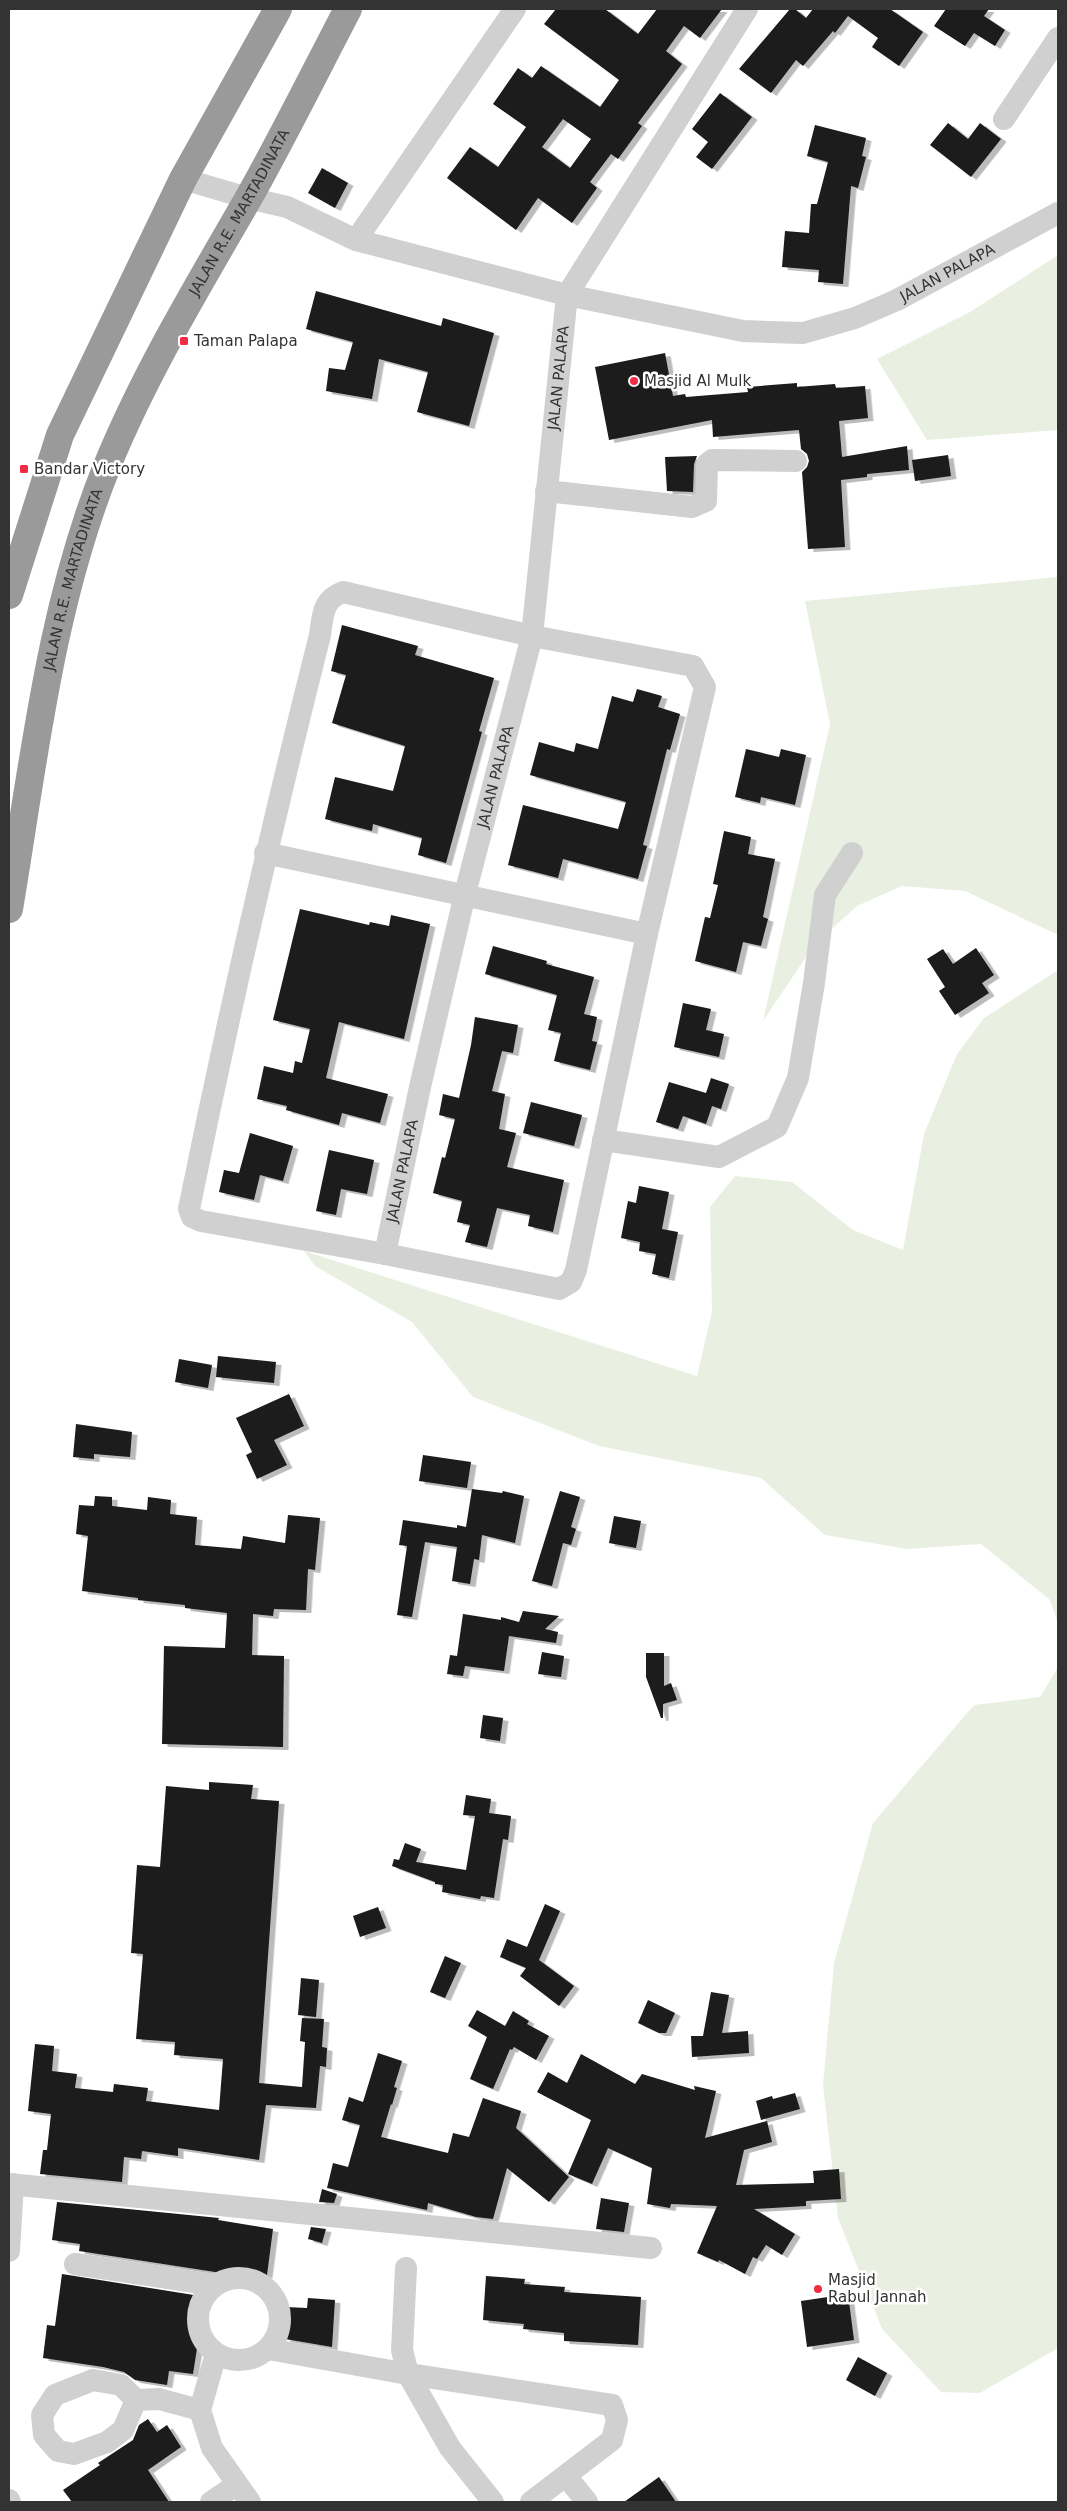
<svg xmlns="http://www.w3.org/2000/svg" width="1067" height="2511" font-family="'DejaVu Sans',sans-serif">
<style>
.green{fill:#eaf0e1}
.building{fill:#1a1a1a;fill-rule:evenodd;filter:url(#shadow)}
.lines{fill:none;stroke-linecap:round;stroke-linejoin:round}
.minor{stroke:#d0d0d0;stroke-width:22}
.highway{stroke:#9a9a9a;stroke-width:28}
.poi-dot{fill:#f42b46;stroke:#fff;stroke-width:2}
.labels{text-anchor:middle;dominant-baseline:central;stroke-width:5;stroke-linejoin:round;paint-order:stroke}
.street-label{font-size:15px;fill:#333;stroke:#fff}
.poi-label{font-size:15px;fill:#333;stroke:#fff;text-anchor:start}
</style>
<defs>
<filter id="shadow"><feDropShadow dx="5.5" dy="3" stdDeviation="0" flood-color="#0004"/></filter>
</defs>
<rect width="100%" height="100%" fill="#fff"/>
<!-- green -->
<g class="green">
<polygon points="1058,255 1058,430 927,440 877,359 970,312"/>
<polygon points="1058,577 1058,935 965,891 902,886 857,906 814,945 763,1021 830,724 805,601"/>
<polygon points="1058,970 1058,1623 1050,1600 981,1544 907,1549 825,1535 761,1478 599,1446 473,1397 412,1322 315,1266 304,1251 697,1376 712,1312 710,1207 735,1176 792,1182 853,1230 903,1250 924,1134 957,1054 984,1018"/>
<polygon points="1058,1667 1058,2348 980,2393 941,2392 882,2329 838,2218 823,2085 834,1963 873,1823 974,1705 1040,1697"/>
</g>
<!-- building -->
<g class="building">
<path d="M556,9H605L638,34L657,9H722L700,38L684,26L666,51L682,64L638,123L642,126L618,159L611,154L590,182L597,188L572,223L538,198L516,230L447,178L470,147L498,167L526,127L493,104L518,68L532,78L541,66L600,107L619,80L544,24ZM563,119L591,139L570,168L542,147Z"/>
<polygon points="790,9 795,9 806,18 813,9 890,9 923,32 899,66 872,47 878,38 848,16 835,33 833,31 803,66 796,60 771,93 739,69"/>
<polygon points="946,9 989,9 984,16 1005,30 995,46 974,33 965,46 934,26"/>
<polygon points="720,93 752,117 712,169 696,157 708,142 692,129"/>
<polygon points="948,123 968,139 980,123 1001,139 971,177 930,145"/>
<polygon points="815,125 866,138 862,156 866,157 858,188 851,186 843,284 818,282 819,270 782,267 785,231 809,233 811,204 817,204 828,162 807,156"/>
<polygon points="322,168 348,183 335,208 308,193"/>
<polygon points="316,291 441,326 443,318 494,333 469,426 417,412 428,372 379,359 372,399 326,391 329,368 345,370 353,342 306,329"/>
<polygon points="665,353 673,396 685,394 686,397 748,392 747,387 797,383 797,387 835,384 836,388 865,386 868,418 839,421 842,457 907,446 909,470 867,474 867,477 841,480 845,547 808,549 802,472 807,467 809,461 807,454 801,449 799,430 713,437 712,420 609,440 595,367"/>
<polygon points="948,455 951,476 915,481 912,460"/>
<polygon points="697,456 694,464 693,492 667,491 665,457"/>
<polygon points="342,625 418,646 415,655 494,678 479,731 482,732 446,863 418,855 422,838 373,824 372,831 325,819 335,777 393,791 405,746 332,723 346,675 331,671"/>
<polygon points="637,689 662,696 658,707 680,714 670,750 667,749 643,845 647,846 638,879 563,859 558,878 508,865 523,805 618,829 626,802 530,775 539,742 574,752 576,743 598,749 612,696 633,702"/>
<polygon points="746,749 779,757 781,749 806,755 795,805 761,797 760,803 735,797"/>
<polygon points="724,831 751,837 748,854 775,859 763,917 768,919 761,946 743,942 736,972 695,961 705,917 710,918 718,885 713,884"/>
<polygon points="300,909 369,925 370,922 389,926 391,915 430,924 404,1039 339,1022 326,1078 388,1094 380,1123 342,1113 339,1125 286,1110 287,1106 257,1099 264,1066 293,1073 295,1061 302,1063 310,1029 273,1020"/>
<polygon points="493,946 547,961 546,964 594,977 584,1014 597,1017 592,1041 597,1042 590,1070 554,1061 561,1033 548,1030 557,995 485,974"/>
<polygon points="976,948 994,975 982,983 989,993 955,1015 939,991 945,987 927,959 943,949 953,964"/>
<polygon points="683,1003 711,1009 706,1030 724,1034 719,1057 674,1047"/>
<polygon points="475,1017 518,1025 513,1053 502,1051 492,1091 505,1094 499,1129 516,1133 507,1167 564,1180 553,1232 528,1226 530,1215 497,1208 487,1247 465,1242 470,1225 457,1222 462,1201 433,1193 442,1157 445,1158 455,1119 439,1115 443,1094 459,1098 471,1045"/>
<polygon points="711,1078 729,1084 721,1109 712,1106 706,1124 683,1116 678,1129 656,1122 669,1082 706,1093"/>
<polygon points="531,1102 582,1115 574,1146 523,1133"/>
<polygon points="250,1133 293,1146 283,1181 260,1175 254,1200 219,1192 224,1170 239,1173"/>
<polygon points="329,1150 374,1160 367,1194 341,1189 336,1215 316,1211"/>
<polygon points="639,1186 669,1192 662,1229 678,1232 669,1278 652,1274 656,1254 639,1251 640,1242 621,1238 628,1201 636,1203"/>
<polygon points="218,1356 276,1362 274,1383 216,1377"/>
<polygon points="179,1359 212,1365 208,1388 175,1382"/>
<polygon points="289,1394 304,1426 274,1440 287,1465 257,1479 246,1455 252,1452 236,1418"/>
<polygon points="76,1424 132,1432 130,1457 94,1454 94,1459 73,1457"/>
<polygon points="423,1455 471,1462 467,1488 419,1481"/>
<polygon points="472,1489 502,1493 503,1491 524,1496 515,1543 482,1535 479,1560 474,1559 470,1584 452,1581 457,1547 425,1542 412,1617 397,1615 407,1546 399,1545 403,1520 457,1528 457,1525 466,1527"/>
<polygon points="560,1491 580,1497 571,1527 576,1529 571,1545 563,1543 552,1586 532,1581"/>
<polygon points="95,1496 112,1497 112,1506 147,1510 148,1497 171,1500 170,1514 197,1517 195,1545 241,1549 243,1536 285,1543 288,1515 320,1518 315,1570 308,1569 306,1610 274,1609 273,1616 253,1614 252,1655 284,1656 283,1747 162,1744 164,1646 225,1648 227,1613 185,1608 185,1605 138,1600 138,1598 82,1591 88,1536 76,1534 79,1505 94,1506"/>
<polygon points="614,1516 641,1521 636,1548 609,1543"/>
<polygon points="523,1611 559,1616 545,1629 558,1632 556,1643 509,1636 504,1671 465,1666 463,1676 447,1674 450,1655 457,1656 463,1614 501,1620 501,1617 519,1622"/>
<polygon points="542,1652 564,1656 561,1677 538,1674"/>
<polygon points="646,1653 664,1653 664,1686 671,1683 677,1700 663,1704 663,1718 661,1718 646,1677"/>
<polygon points="483,1715 503,1718 500,1741 480,1738"/>
<polygon points="209,1782 253,1785 251,1799 279,1801 259,2083 302,2087 305,2042 300,2041 302,2018 324,2019 322,2047 327,2048 326,2067 320,2066 316,2108 266,2105 259,2160 178,2148 178,2156 142,2151 141,2159 124,2157 122,2182 40,2174 43,2150 47,2150 51,2114 28,2111 35,2044 54,2046 52,2071 77,2074 75,2088 113,2092 114,2084 148,2088 146,2101 219,2110 223,2059 174,2055 175,2042 136,2039 143,1954 131,1953 137,1865 160,1867 166,1786 209,1790"/>
<polygon points="466,1795 491,1799 489,1813 511,1816 508,1840 503,1839 494,1898 481,1896 480,1899 442,1892 443,1885 435,1884 435,1882 392,1866 394,1859 399,1860 405,1843 421,1849 416,1862 466,1870 475,1816 463,1815"/>
<polygon points="545,1904 560,1911 539,1960 574,1986 559,2006 520,1976 526,1968 500,1957 507,1939 527,1947"/>
<polygon points="378,1907 386,1928 360,1937 353,1916"/>
<polygon points="445,1956 461,1963 445,1998 430,1992"/>
<polygon points="301,1978 319,1980 316,2017 298,2015"/>
<polygon points="711,1992 729,1995 722,2033 748,2031 749,2053 692,2057 691,2036 703,2036"/>
<polygon points="648,2000 675,2013 666,2033 659,2033 638,2023"/>
<polygon points="477,2010 505,2026 513,2011 529,2021 527,2024 549,2036 536,2060 514,2047 512,2050 510,2049 493,2089 470,2079 487,2037 468,2026"/>
<polygon points="378,2053 402,2061 394,2087 397,2088 392,2105 391,2104 381,2137 448,2153 453,2133 469,2137 483,2098 521,2111 516,2128 569,2177 549,2202 507,2168 493,2219 476,2217 428,2203 427,2210 327,2188 333,2163 348,2167 360,2125 342,2120 349,2097 363,2102"/>
<polygon points="581,2054 635,2084 642,2074 695,2090 694,2086 716,2091 705,2138 767,2121 772,2142 744,2150 736,2185 814,2183 813,2171 839,2169 841,2199 806,2201 806,2206 754,2209 795,2234 782,2255 766,2245 757,2259 753,2257 745,2274 719,2260 718,2262 697,2253 717,2206 671,2204 670,2208 647,2204 652,2168 608,2148 592,2184 568,2174 591,2120 537,2092 548,2072 567,2083"/>
<polygon points="795,2093 800,2109 761,2120 756,2101 772,2096 773,2099"/>
<polygon points="322,2189 337,2194 334,2203 319,2202"/>
<polygon points="601,2198 629,2203 624,2232 596,2229"/>
<polygon points="57,2202 219,2218 218,2220 273,2229 267,2275 242,2272 241,2276 79,2251 80,2244 52,2240"/>
<polygon points="311,2227 326,2229 322,2243 308,2239"/>
<polygon points="62,2274 200,2296 193,2341 198,2342 193,2374 169,2371 167,2385 135,2380 124,2372 103,2367 43,2358 47,2325 55,2326"/>
<polygon points="486,2276 525,2279 524,2284 565,2287 564,2292 641,2297 638,2345 564,2341 564,2333 523,2329 524,2324 483,2320"/>
<polygon points="848,2294 854,2340 807,2347 801,2301"/>
<polygon points="308,2298 335,2300 332,2347 285,2339 286,2307 307,2308"/>
<polygon points="858,2357 887,2373 875,2396 846,2380"/>
<polygon points="148,2419 157,2432 167,2425 181,2447 148,2470 169,2502 72,2502 63,2490 100,2465 98,2463 133,2440 139,2425"/>
<polygon points="659,2477 676,2502 624,2502"/>
</g>
<g class="lines">
<!-- minor -->
<g class="minor">
<polyline points="1004,119 1058,38"/>
<path id="s1" d="M183,179L248,198L287,207L356,240L567,295L743,331L803,333L855,318L897,300L1058,213"/>
<polyline points="356,240 515,9"/>
<polyline points="546,491 692,507 706,501 707,464 712,460 796,461"/>
<path d="M343,592L532,636L693,666L705,687L647,934L576,1270L571,1282L559,1289L385,1254L201,1221L192,1217L189,1209C228,1016 272,825 320,635C323,615 322,600 343,592Z"/>
<polyline points="265,853 647,934"/>
<polyline points="603,1140 719,1157 777,1127 798,1078 814,983 825,895 852,853"/>
<path id="s2" d="M385,1254L420,1087L465,894L532,636L567,295L747,9"/>
<polyline points="9,2184 651,2248"/>
<polyline points="9,2251 13,2184"/>
<polyline points="75,2264 214,2285"/>
<polyline points="406,2268 402,2350 408,2374 450,2448 493,2502"/>
<circle cx="239" cy="2319" r="41"/>
<polyline points="268,2349 408,2374 612,2405 617,2420 612,2440 531,2502"/>
<polyline points="216,2354 200,2410 212,2448 250,2502"/>
<polyline points="136,2400 123,2430 107,2442 74,2454 58,2451 44,2435 42,2415 55,2395 93,2380 121,2385 136,2400 159,2399 200,2410"/>
<polyline points="566,2476 587,2502"/>
<polyline points="9,2500 10,2502"/>
<polyline points="211,2502 236,2485"/>
</g>
<!-- highway -->
<g class="highway">
<polyline points="9,595 60,435 183,179 278,9"/>
<path id="s3" d="M9,909C34,760 50,607 107,466C145,373 198,286 248,199C283,137 315,72 348,9"/>
</g>
</g>
<!-- markers -->
<g class="poi-dot">
<rect x="179" y="336" width="10" height="10" rx="2.5"/>
<circle cx="634" cy="381" r="5"/>
<rect x="19" y="464" width="10" height="10" rx="2.5"/>
<circle cx="818" cy="2289" r="5"/>
</g>
<g class="labels">
<!-- street labels -->
<g class="street-label">
<text stroke="none"><textPath href="#s3" startOffset="741">JALAN R.E. MARTADINATA</textPath></text>
<text stroke="none"><textPath href="#s1" startOffset="799">JALAN PALAPA</textPath></text>
<text stroke="none"><textPath href="#s2" startOffset="895">JALAN PALAPA</textPath></text>
<text stroke="none"><textPath href="#s3" startOffset="336">JALAN R.E. MARTADINATA</textPath></text>
<text stroke="none"><textPath href="#s2" startOffset="490">JALAN PALAPA</textPath></text>
<text stroke="none"><textPath href="#s2" startOffset="85">JALAN PALAPA</textPath></text>
</g>
<!-- poi labels -->
<g class="poi-label">
<text x="194" y="341">Taman Palapa</text>
<text x="644" y="381">Masjid Al Mulk</text>
<text x="34" y="469">Bandar Victory</text>
<text x="828" y="2280">Masjid<tspan x="828" dy="17">Rabul Jannah</tspan></text>
</g>
</g>
<!-- border -->
<rect width="1067" height="2511" fill="none" stroke="#333333" stroke-width="20"/>
</svg>
